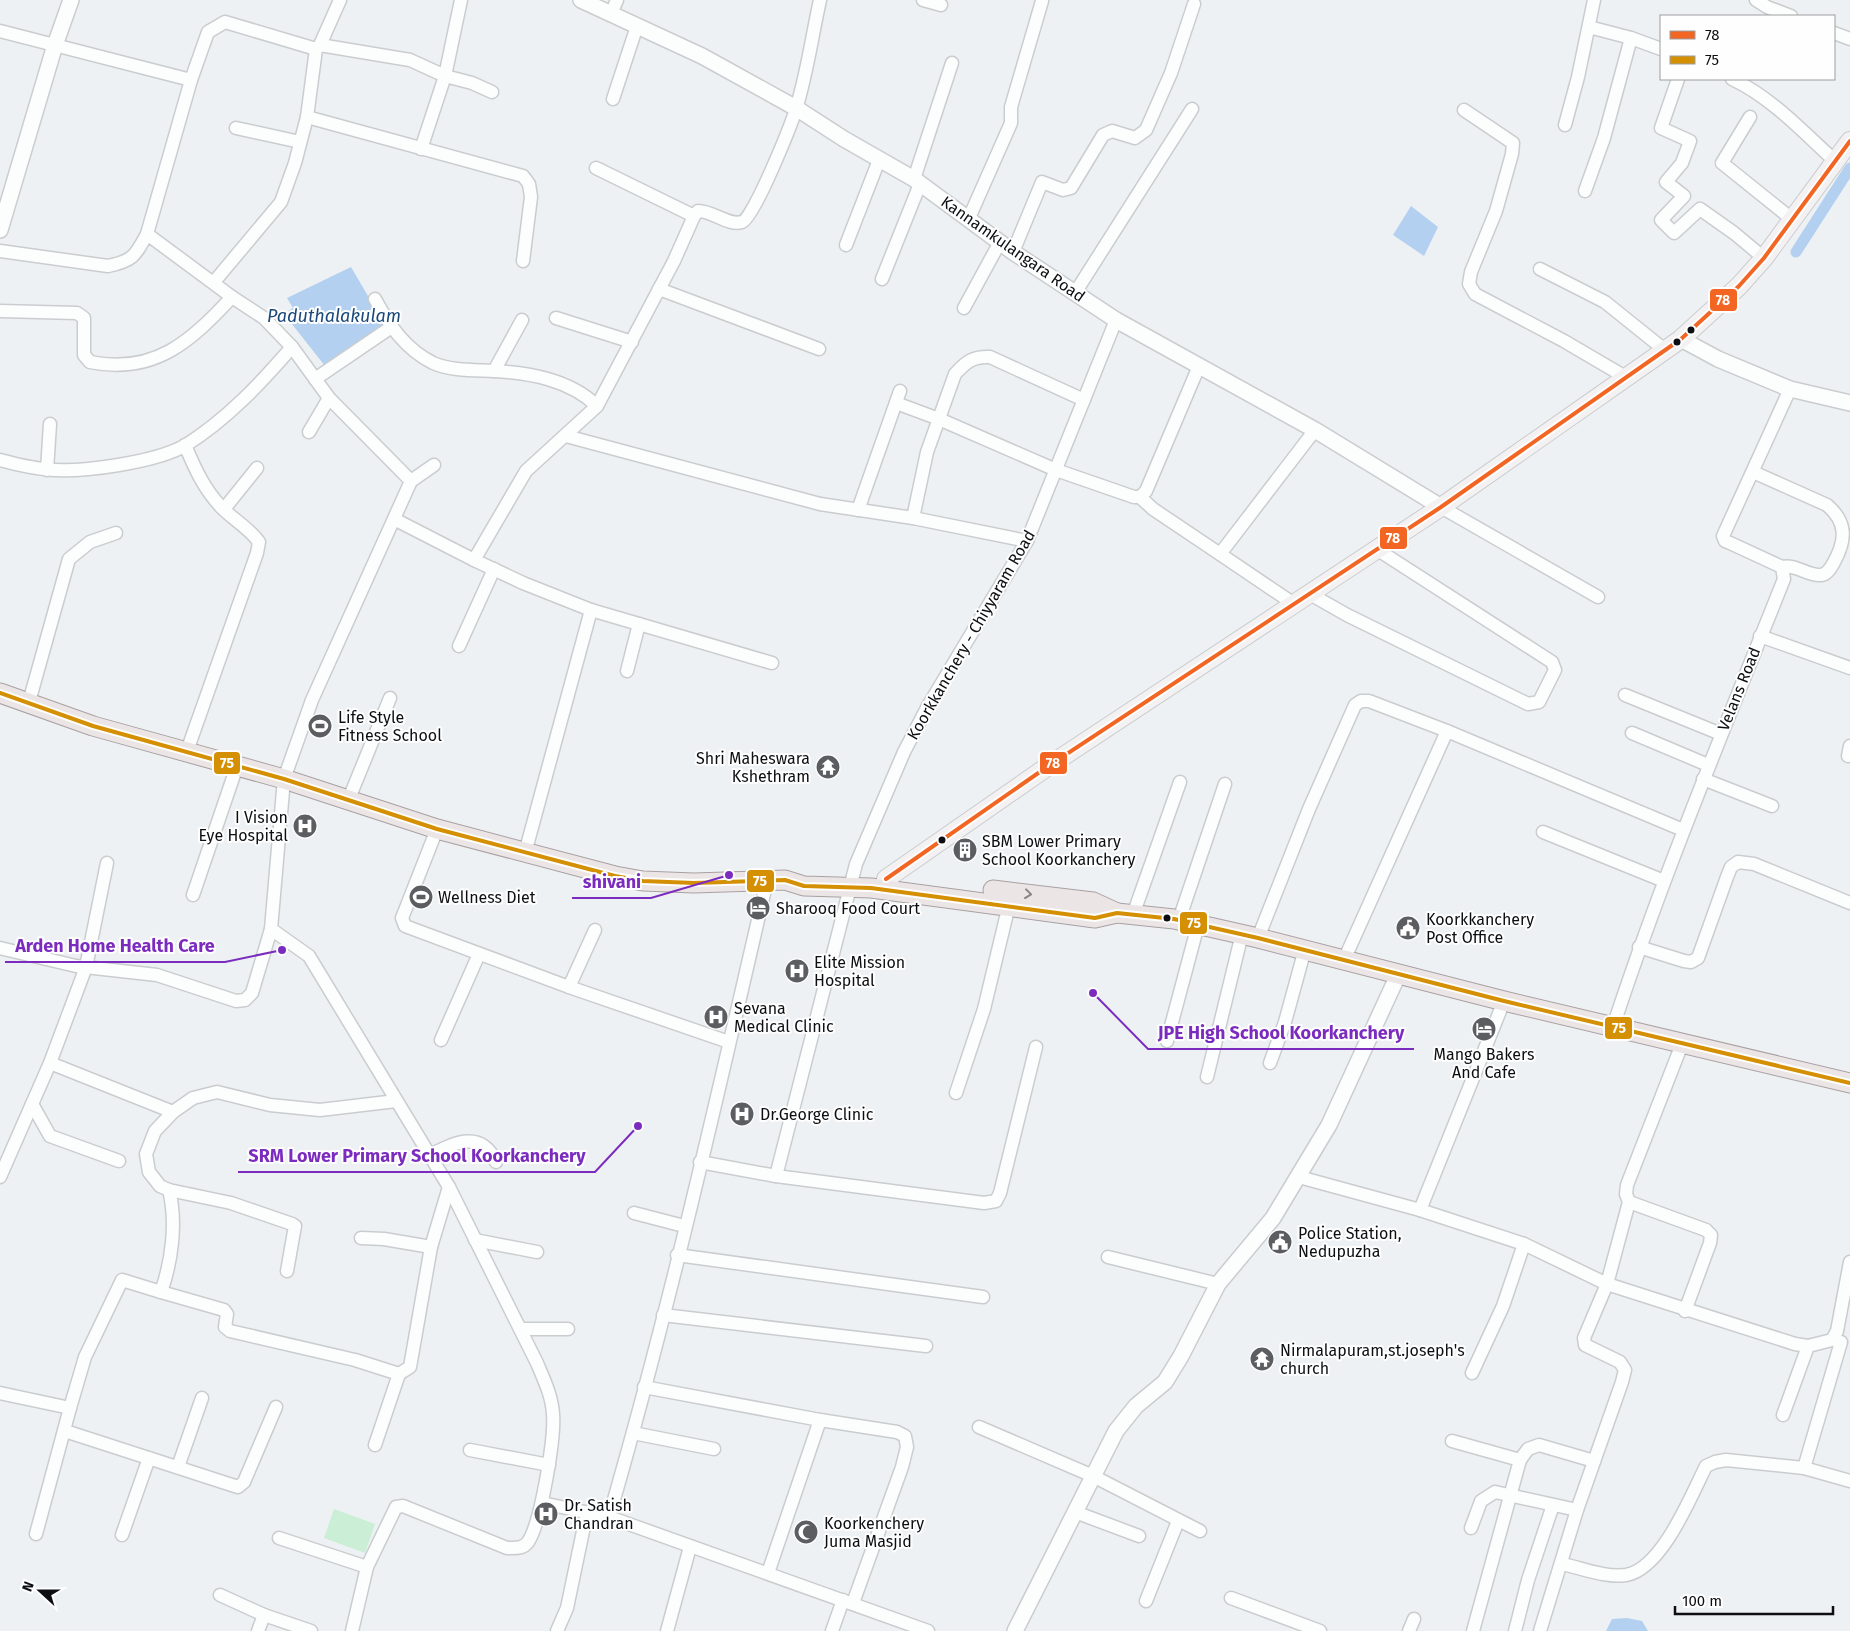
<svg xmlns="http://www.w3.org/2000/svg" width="1850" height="1631" font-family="'Fira Sans',sans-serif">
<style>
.green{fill:#caeed6}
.water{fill:#b3d0f1}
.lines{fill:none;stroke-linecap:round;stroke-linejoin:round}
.canal{stroke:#b3d0f1;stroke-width:11}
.minor-casing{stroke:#cacdcf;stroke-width:15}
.tertiary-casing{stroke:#cacdcf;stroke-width:18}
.secondary-casing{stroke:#cacdcf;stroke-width:20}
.primary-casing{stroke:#a9a0a2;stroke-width:21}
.minor{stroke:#fcfdfd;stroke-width:12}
.tertiary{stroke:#fcfdfd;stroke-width:15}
.secondary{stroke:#f3f1f1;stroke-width:18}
.primary{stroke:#ebe5e6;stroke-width:19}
.bus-1-casing{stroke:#fefefe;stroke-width:8}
.bus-2-casing{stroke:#fefefe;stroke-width:8}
.bus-1{stroke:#f26522;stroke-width:4}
.bus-2{stroke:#d48f03;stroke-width:4}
.oneway{stroke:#878486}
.bus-dot{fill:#0c0e11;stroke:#fefefe;stroke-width:2}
.labels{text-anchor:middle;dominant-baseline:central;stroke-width:4;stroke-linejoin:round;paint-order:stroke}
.street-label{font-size:16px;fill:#0c0e11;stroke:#fefefe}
.poi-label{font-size:16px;fill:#0c0e11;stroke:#fefefe;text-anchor:start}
.water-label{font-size:18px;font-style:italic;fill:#1a4879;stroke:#fefefe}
.leader{fill:none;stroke:#7b2cbf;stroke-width:2}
.callout-dot{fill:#7b2cbf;stroke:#fefefe;stroke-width:2}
.callout-label{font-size:18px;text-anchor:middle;font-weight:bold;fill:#7b2cbf;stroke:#fefefe;stroke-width:4;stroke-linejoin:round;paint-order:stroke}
.line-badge{stroke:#fefefe;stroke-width:2}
.badge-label{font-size:14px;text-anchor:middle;font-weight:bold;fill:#fff}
</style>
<rect width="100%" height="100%" fill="#eef1f4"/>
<!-- green -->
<polygon class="green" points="334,1509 375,1524 365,1553 324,1538"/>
<!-- water -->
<g class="water">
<polygon points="1411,206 1438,227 1424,256 1393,235"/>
<polygon points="351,267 385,325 325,366 284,314 293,308 287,298"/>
<polygon points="1627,1618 1642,1621 1648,1631 1606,1631 1612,1619"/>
</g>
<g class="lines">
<!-- canal -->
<polyline class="canal" points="1796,252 1850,168"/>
<defs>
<g id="minor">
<polyline points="461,0 445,76 472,83 492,92"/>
<polyline points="923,0 941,5"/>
<polyline points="1756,0 1767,7 1791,16"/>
<polyline points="611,14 617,0"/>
<polyline points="1589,27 1631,38 1661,49"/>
<polyline points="0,31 191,80"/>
<polyline points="1834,33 1850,39"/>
<polyline points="320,45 410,60 445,76 421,149"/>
<polyline points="316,49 307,117 523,176 529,184 531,197 523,261"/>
<polyline points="1678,79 1661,128 1690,141 1682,163 1666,182 1684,196 1661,220 1674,233 1700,209 1734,233 1764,258"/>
<path d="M1732,79C1771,97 1803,132 1835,161"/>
<polyline points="613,99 637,26"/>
<polyline points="1464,110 1513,143 1512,154 1496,211 1471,272 1469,284 1475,294 1564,341 1627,378"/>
<polyline points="1750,117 1722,163 1793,220"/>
<polyline points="1565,125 1578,77 1594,0"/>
<polyline points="236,128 300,142"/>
<polyline points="596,168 694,216"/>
<polyline points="914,179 952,63"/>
<polyline points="1585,191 1604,138 1631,38"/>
<polyline points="969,218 1011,123 1011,107 1042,1"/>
<polyline points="147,234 191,80 208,32 225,22 316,49 320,45 340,0"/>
<polyline points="846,245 879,160"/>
<path d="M0,251L108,266C133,261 135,256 147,234L232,297L264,318L292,347C260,384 227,419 186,445C157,462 78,474 45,469C30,468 15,464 0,460"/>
<polyline points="1013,252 1042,182 1063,190 1071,188 1103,135 1112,131 1135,138 1146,130 1171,73 1194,4"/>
<polyline points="1540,269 1605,302 1666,351"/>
<polyline points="882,279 920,184"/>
<polyline points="214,282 281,202 295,163 307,117"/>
<polyline points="659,289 819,349"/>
<polyline points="1075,293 1192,109"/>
<path d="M375,299C389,325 405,349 433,363C451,371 475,370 494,371C531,373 570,380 597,406"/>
<polyline points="964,308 1000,242"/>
<path d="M0,311L77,313L84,318V355L90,362C155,375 191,341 232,297"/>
<polyline points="556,318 632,342"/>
<path d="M292,347L329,398L411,481L312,700L284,779L271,929L309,956L449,1187L537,1363C544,1380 552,1396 553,1414C555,1438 541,1523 528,1542C523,1549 515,1548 507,1548L403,1506L396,1507L367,1567L352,1631"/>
<polyline points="494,371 522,320"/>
<polyline points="315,379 390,328"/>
<polyline points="896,403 939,419 1056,470 1134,497 1140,497 1146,491 1199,366"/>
<polyline points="309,432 329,398"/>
<polyline points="566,436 820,504 913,518 1027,541"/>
<path d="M185,445C195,469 204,489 222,508C234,520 249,528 259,542L257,553L187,751"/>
<polyline points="47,470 50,424"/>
<path d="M1753,472L1827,505C1848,523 1846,541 1833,564C1830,569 1826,576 1819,575C1806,575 1796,564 1782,567"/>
<polyline points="411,481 434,465"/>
<polyline points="1140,497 1153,509 1220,554"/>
<polyline points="1441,507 1598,597"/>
<polyline points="224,509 257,468"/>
<polyline points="858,510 900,391"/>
<path d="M913,518L927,452L955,374C966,362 973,356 990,357L1084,400"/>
<polyline points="394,519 474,560"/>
<polyline points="1310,594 1347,615 1528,704 1539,702 1555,670 1552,662 1378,550"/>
<polyline points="1294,604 1220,554 1315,430"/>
<polyline points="591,610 772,663"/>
<polyline points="1760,636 1850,668"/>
<polyline points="459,646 494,569"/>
<polyline points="627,671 639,624"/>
<polyline points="1625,695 1721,734"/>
<polyline points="29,702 69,559 90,542 116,533"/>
<polyline points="1632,733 1708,765"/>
<polyline points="1848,756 1850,746"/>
<polyline points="1703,779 1772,806"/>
<polyline points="348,801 390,698"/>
<polyline points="437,829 402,918 405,926 569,987 729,1042"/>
<polyline points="1543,832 1664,881"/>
<path d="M525,853L591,610L523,583L474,560L526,471L597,406L674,261L694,216L698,211C713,211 728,226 742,222C754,218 791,125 796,109C807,74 812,36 820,0"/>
<polyline points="193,895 237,766"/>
<polyline points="1133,915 1180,782"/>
<polyline points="1179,920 1225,784"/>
<polyline points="1258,938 1309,809 1355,705 1361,701 1369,701 1447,731"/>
<polyline points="1639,947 1684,961 1691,962 1698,958 1727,877 1731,867 1738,862 1754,864 1850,903"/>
<polyline points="0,948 76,966 157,975 236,1001 245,1000 252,993 271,929"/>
<polyline points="1344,960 1447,731 1683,830"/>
<polyline points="569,987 595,930"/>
<path d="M1613,1027C1663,875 1725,727 1784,579L1782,567L1730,543L1725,541L1723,536L1790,389"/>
<polyline points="441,1040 479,954"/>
<polyline points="1167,1041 1198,925"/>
<polyline points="50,1063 173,1112"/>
<polyline points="1270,1063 1285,1022 1305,949"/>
<polyline points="1207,1077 1242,934"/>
<polyline points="956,1093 984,1009 1009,905"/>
<polyline points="32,1104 50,1136 119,1161"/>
<path d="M430,1155C454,1143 481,1129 496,1162"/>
<polyline points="700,1162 776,1176 856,864 904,752 928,706 1027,541 1116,320"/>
<polyline points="776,1176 984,1203 996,1201 1000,1193 1036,1047"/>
<polyline points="0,1177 50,1063 86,967 107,863"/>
<polyline points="1299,1177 1420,1210 1504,1001"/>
<polyline points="169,1190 231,1203 292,1224 295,1226 287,1271"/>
<polyline points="1629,1202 1626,1194 1627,1185 1682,1044"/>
<polyline points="1420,1210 1524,1244 1607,1284 1795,1344 1808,1346 1832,1340 1837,1331 1850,1262"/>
<polyline points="634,1213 684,1226"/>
<polyline points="361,1238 384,1239 431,1247"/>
<polyline points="475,1240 537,1252"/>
<polyline points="677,1255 983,1297"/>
<polyline points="1108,1257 1218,1284"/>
<polyline points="161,1292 224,1310 227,1314 225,1327 230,1331 355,1360 399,1374 375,1445"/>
<polyline points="663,1315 926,1346"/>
<polyline points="520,1329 568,1329"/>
<polyline points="1472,1373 1503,1306 1524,1244"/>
<polyline points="399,1374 410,1367 431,1247 449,1187"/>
<polyline points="644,1387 820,1420"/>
<path d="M0,1393L70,1408L85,1357L122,1280L161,1292C172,1261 177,1222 169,1190L160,1186L149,1172L146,1154L155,1131L173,1112L193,1098L217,1092L270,1105L320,1110L396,1101"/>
<polyline points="1783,1415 1808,1346"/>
<polyline points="979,1427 1093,1476 1200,1531"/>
<polyline points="65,1431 238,1487 244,1482 276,1407"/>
<polyline points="633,1433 714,1449"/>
<polyline points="1452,1441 1520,1460"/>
<polyline points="470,1450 549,1465"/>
<polyline points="178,1467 202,1398"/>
<polyline points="1804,1468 1841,1342"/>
<path d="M542,1503L609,1517C670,1307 718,1093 767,881"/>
<polyline points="1075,1512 1139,1536"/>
<polyline points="609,1517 928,1631"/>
<polyline points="1471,1528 1481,1501 1495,1492 1577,1510"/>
<polyline points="36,1534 70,1408"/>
<polyline points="122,1535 149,1458"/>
<polyline points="279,1538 367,1567"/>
<path d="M1562,1564C1582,1568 1605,1578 1626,1575C1662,1569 1691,1496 1706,1466L1715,1462L1726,1460L1804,1468L1850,1481"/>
<polyline points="768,1573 820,1420 897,1432 905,1436 907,1447 902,1467 853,1603"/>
<polyline points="220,1595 264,1615"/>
<polyline points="1231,1598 1320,1631"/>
<polyline points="1146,1601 1178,1521"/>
<polyline points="258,1631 264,1615 311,1631"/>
<polyline points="557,1631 567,1608 587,1512"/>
<polyline points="667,1631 690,1547"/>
<polyline points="832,1631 843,1600"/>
<polyline points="1409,1631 1414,1619"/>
<polyline points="1473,1631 1520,1460 1528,1449 1539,1445 1594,1461"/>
<polyline points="1515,1631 1528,1580 1553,1505"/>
<polyline points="1540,1631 1577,1510 1622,1382 1625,1370 1620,1362 1585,1345 1584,1338 1607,1284 1629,1202 1706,1230 1711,1235 1710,1243 1685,1311"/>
</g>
<g id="tertiary">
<polyline points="581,0 702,56 796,108 844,139 914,179 1013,252 1116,320 1315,430 1441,507"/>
<polyline points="0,230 55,45 71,0"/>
<polyline points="1681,339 1718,359 1790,389 1850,403"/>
<polyline points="1015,1631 1116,1431 1136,1406 1165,1382 1181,1356 1218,1284 1273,1218 1329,1125 1399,973"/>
</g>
<polyline id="secondary" points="886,879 1044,769 1441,507 1681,339 1739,286 1764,258 1850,141"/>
<g id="primary">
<polyline points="0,693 93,726 284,779 437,829 615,876 643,881 694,883 785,880 804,886 871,888 1095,918 1117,913 1174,919 1258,938 1504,1001 1850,1083"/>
<polyline points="993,890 1093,902 1117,913"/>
</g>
</defs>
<!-- minor casing -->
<use href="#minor" class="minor-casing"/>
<!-- tertiary casing -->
<use href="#tertiary" class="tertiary-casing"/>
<!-- secondary casing -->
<use href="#secondary" class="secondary-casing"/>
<!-- primary casing -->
<use href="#primary" class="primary-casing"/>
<!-- minor -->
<use href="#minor" class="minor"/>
<!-- tertiary -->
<use href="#tertiary" class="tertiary"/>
<!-- secondary -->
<use href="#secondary" class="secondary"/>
<!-- primary -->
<use href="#primary" class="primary"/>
<defs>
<polyline id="bus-1" points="886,879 1044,769 1441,507 1681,339 1739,286 1764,258 1850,141"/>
<polyline id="bus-2" points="0,693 93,726 284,779 437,829 615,876 643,881 694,883 785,880 804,886 871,888 1095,918 1117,913 1174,919 1258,938 1504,1001 1850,1083"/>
</defs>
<!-- bus-1 casing -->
<use href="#bus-1" class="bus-1-casing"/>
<!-- bus-2 casing -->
<use href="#bus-2" class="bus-2-casing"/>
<!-- bus-1 -->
<use href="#bus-1" class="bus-1"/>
<!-- bus-2 -->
<use href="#bus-2" class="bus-2"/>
</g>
<!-- one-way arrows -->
<defs><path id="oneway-chevron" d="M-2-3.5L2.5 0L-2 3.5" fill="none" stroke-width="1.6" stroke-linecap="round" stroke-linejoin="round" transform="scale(1.25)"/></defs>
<use class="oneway" href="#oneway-chevron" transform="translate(1028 894) rotate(7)"/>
<!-- icons -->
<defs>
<symbol id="stadium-disc" viewBox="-11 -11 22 22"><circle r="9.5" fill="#5b5d60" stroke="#fefefe"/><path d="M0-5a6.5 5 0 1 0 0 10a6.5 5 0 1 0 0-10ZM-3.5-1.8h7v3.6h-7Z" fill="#fff"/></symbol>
<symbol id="temple-disc" viewBox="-11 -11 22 22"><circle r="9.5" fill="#5b5d60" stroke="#fefefe"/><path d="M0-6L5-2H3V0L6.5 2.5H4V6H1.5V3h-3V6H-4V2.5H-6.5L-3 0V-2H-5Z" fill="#fff"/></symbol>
<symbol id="hospital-disc" viewBox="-11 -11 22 22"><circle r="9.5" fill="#5b5d60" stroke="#fefefe"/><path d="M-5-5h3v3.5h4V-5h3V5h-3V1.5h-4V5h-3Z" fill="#fff"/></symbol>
<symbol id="building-disc" viewBox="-11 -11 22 22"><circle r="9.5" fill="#5b5d60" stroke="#fefefe"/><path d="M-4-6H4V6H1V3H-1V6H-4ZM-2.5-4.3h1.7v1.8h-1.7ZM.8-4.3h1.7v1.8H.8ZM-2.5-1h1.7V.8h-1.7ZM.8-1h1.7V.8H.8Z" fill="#fff"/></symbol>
<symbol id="hotel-disc" viewBox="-11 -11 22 22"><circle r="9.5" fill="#5b5d60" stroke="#fefefe"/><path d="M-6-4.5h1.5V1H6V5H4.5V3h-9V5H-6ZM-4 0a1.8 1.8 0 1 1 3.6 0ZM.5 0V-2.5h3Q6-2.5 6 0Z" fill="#fff"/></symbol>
<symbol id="civic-disc" viewBox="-11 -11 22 22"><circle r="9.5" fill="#5b5d60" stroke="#fefefe"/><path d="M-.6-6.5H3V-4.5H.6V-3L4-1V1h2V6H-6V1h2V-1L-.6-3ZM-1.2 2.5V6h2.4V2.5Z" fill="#fff"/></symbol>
<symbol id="mosque-disc" viewBox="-11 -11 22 22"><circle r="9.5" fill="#5b5d60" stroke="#fefefe"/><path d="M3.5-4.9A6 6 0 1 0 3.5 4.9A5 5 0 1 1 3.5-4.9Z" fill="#fff"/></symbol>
</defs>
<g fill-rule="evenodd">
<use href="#stadium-disc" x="306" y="712" width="28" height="28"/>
<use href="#temple-disc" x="814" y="753" width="28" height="28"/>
<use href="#hospital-disc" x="291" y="812" width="28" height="28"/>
<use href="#building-disc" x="951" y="836" width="28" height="28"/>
<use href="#stadium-disc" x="407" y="883" width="28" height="28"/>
<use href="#hotel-disc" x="744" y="894" width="28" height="28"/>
<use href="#civic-disc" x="1394" y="914" width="28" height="28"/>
<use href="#hospital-disc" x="783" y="957" width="28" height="28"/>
<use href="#hospital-disc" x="702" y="1003" width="28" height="28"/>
<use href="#hotel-disc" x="1470" y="1015" width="28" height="28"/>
<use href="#hospital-disc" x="728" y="1100" width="28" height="28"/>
<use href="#civic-disc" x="1266" y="1228" width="28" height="28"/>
<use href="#temple-disc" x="1248" y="1345" width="28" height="28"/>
<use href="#hospital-disc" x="532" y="1500" width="28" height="28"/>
<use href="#mosque-disc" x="792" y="1518" width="28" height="28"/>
</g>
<!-- markers -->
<g class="bus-dot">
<circle cx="1691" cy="330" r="4.5"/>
<circle cx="1677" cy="342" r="4.5"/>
<circle cx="942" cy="840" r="4.5"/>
<circle cx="1167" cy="918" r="4.5"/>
</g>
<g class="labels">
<!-- street labels -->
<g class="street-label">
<text transform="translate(1013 249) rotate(35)">Kannamkulangara Road</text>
<text transform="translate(971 635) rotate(-60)">Koorkkanchery - Chiyyaram Road</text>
<text transform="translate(1739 689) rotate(-68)">Velans Road</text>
</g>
<!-- poi labels -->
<g class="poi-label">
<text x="338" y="717">Life Style<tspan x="338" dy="18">Fitness School</tspan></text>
<text x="810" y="758" text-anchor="end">Shri Maheswara<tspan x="810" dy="18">Kshethram</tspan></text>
<text x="288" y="817" text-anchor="end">I Vision<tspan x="288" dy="18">Eye Hospital</tspan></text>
<text x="982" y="841">SBM Lower Primary<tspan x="982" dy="18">School Koorkanchery</tspan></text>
<text x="438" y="897">Wellness Diet</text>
<text x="776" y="908">Sharooq Food Court</text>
<text x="1426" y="919">Koorkkanchery<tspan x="1426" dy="18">Post Office</tspan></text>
<text x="814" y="962">Elite Mission<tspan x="814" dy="18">Hospital</tspan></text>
<text x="734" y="1008">Sevana<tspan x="734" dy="18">Medical Clinic</tspan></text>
<text x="1484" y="1054" text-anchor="middle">Mango Bakers<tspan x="1484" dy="18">And Cafe</tspan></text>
<text x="760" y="1114">Dr.George Clinic</text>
<text x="1298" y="1233">Police Station,<tspan x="1298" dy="18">Nedupuzha</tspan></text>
<text x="1280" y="1350">Nirmalapuram,st.joseph's<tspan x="1280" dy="18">church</tspan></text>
<text x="564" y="1505">Dr. Satish<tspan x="564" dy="18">Chandran</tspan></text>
<text x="824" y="1523">Koorkenchery<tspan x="824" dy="18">Juma Masjid</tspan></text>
</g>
<!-- water labels -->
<g class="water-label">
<text x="334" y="316">Paduthalakulam</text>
</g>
</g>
<!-- callouts -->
<path class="leader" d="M729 875L651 898H572M282 950L225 962H5M1093 993L1148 1049H1414M638 1126L595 1172H238"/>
<g class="callout-dot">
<circle cx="729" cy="875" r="5"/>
<circle cx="282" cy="950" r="5"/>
<circle cx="1093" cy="993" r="5"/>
<circle cx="638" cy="1126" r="5"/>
</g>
<g class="callout-label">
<text x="612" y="888">shivani</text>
<text x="115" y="952">Arden Home Health Care</text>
<text x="1281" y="1039">JPE High School Koorkanchery</text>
<text x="417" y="1162">SRM Lower Primary School Koorkanchery</text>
</g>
<g class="line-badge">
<rect x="1709" y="288" width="29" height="24" rx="5" fill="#f26522"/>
<rect x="1379" y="526" width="29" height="24" rx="5" fill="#f26522"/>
<rect x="1039" y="751" width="29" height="24" rx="5" fill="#f26522"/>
<rect x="213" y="751" width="28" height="24" rx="5" fill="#d48f03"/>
<rect x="746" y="869" width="29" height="24" rx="5" fill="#d48f03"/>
<rect x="1179" y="911" width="29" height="24" rx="5" fill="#d48f03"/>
<rect x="1604" y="1016" width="29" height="24" rx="5" fill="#d48f03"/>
</g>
<g class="badge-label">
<text x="1723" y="305">78</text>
<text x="1393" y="543">78</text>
<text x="1053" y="768">78</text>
<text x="227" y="768">75</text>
<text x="760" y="886">75</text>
<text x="1194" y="928">75</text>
<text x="1619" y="1033">75</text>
</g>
<!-- legend -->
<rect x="1660" y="15" width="175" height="65" fill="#fefefe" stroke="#9d9e9f"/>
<rect x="1670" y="31" width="25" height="8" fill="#f26522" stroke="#9d9e9f"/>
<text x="1705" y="40" font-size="15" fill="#0c0e11">78</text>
<rect x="1670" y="56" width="25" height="8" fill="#d48f03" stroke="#9d9e9f"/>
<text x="1705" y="65" font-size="15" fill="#0c0e11">75</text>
<!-- north arrow -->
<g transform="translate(40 1591) rotate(291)" stroke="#fefefe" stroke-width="4" paint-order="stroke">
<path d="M0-4L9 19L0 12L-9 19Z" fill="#0c0e11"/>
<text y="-8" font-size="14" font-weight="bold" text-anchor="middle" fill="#0c0e11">N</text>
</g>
<!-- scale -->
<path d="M1675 1606v8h158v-8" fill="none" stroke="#0c0e11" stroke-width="2.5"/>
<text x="1682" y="1606" font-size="15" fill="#0c0e11" stroke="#fefefe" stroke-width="4" paint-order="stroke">100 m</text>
</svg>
